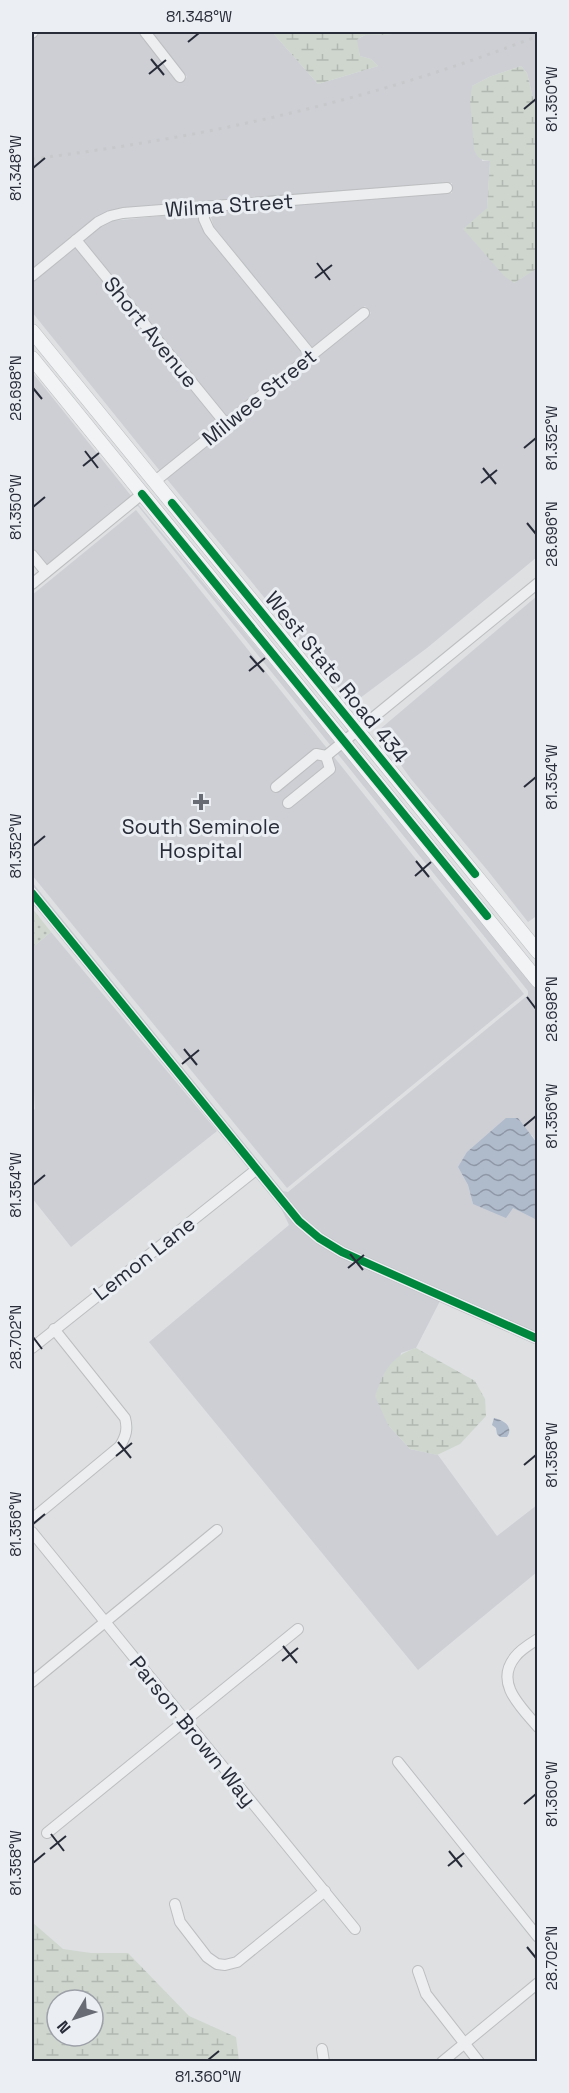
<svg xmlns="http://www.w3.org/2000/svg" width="569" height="2093" font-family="'Space Grotesk',sans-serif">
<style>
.built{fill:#cdcfd5}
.wetland{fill:url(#wetland-marsh);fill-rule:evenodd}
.park{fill:url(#park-dots)}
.water{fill:url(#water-waves)}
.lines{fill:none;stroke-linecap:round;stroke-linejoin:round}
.minor-casing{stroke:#bcbec0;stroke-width:12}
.major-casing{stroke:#bbbdc0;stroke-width:15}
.minor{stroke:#edeeef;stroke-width:10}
.major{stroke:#f2f3f4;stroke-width:14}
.rail{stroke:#c7c8ca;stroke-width:3;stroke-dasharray:3 6;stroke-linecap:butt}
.cycleway-casing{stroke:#ebeef2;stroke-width:11}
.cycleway{stroke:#00873e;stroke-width:8}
.ticks{fill:none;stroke:#282c39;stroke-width:2}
.poi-dot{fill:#686b74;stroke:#ebeef2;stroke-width:2}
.labels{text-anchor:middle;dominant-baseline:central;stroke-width:6;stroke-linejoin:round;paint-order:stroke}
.street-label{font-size:21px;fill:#282c39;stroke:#ebeef2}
.poi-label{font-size:21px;fill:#282c39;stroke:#ebeef2}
.neatline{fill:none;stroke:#282c39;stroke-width:2}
.ticks-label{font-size:15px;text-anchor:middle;fill:#282c39}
</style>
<defs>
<pattern id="wetland-marsh" width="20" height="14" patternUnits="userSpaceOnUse" patternTransform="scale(1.5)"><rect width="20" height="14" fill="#ced6ce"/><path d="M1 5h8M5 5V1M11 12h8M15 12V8" fill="none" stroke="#b1b8b2"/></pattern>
<pattern id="park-dots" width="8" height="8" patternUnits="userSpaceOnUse" patternTransform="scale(1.5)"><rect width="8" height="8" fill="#ced6ce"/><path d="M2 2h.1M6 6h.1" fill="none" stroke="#b1b8b2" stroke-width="1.8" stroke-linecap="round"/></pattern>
<pattern id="water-waves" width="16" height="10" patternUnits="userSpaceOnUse" patternTransform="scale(1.5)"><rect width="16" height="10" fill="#afbacb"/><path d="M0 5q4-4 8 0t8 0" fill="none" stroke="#8e97a6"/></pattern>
</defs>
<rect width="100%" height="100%" fill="#dee0e2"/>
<!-- built -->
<g class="built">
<polygon points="40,32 139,32 179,83 187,77 152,32 272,32 318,84 378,66 371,59 360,56 356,40 367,34 380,35 393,34 395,32 537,32 537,115 527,73 521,66 489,77 472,86 482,161 490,161 487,208 514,283 537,268 537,557 427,648 352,704 166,478 371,313 365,306 312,348 214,227 209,211 452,193 452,183 123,208 32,270 32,39"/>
<polygon points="199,212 205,233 304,355 227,417 83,240 100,226 111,221"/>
<polygon points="75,247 219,423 160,471 32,312 32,282"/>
<polygon points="32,372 132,497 47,565 32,547"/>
<polygon points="138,504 298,697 335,743 331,746 138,506 134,507 32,590"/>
<polygon points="136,510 524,994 287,1188 32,875 32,595"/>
<polygon points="537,596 538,915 528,922 488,871 411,779 380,736 379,730"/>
<polygon points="341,750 537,991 537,1143 532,1135 458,1167 468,1185 473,1204 513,1208 537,1220 537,1333 345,1247 323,1234 303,1217 32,884 32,882 283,1191 288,1192 528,995 528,991 337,753"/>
<polygon points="51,932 217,1131 71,1247 32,1198 32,1112 35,1109 34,1092 32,1092 32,948"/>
<polygon points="280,1206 335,1254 440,1301 416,1348 401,1353 388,1425 410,1449 438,1455 497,1536 537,1505 537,1572 418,1670 149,1342 289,1225"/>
</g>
<!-- wetland -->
<g class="wetland">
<path d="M272,32H395C383,39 368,29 357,40L360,56L371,59L378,66L318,84Z"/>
<path d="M521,66L527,73L537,115L538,268L514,283L504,276L463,229L487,208L490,161C481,160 478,159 474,150L470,100L472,86L489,77Z"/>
<path d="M416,1348L475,1381L485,1399L486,1416L460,1444L437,1455L410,1449L388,1425L375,1396C383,1372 391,1356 416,1348Z"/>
<path d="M32,1922L63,1949L91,1953H128L189,2016L236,2037L239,2061H32ZM57,2000H93V2036H57Z"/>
</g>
<!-- park -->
<polygon class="park" points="32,908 51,932 32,948"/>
<!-- water -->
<g class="water">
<polygon points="506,1118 518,1118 537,1143 537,1220 513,1208 506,1218 473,1204 468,1185 458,1167 467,1152"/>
<path d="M494,1418C504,1420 514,1427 507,1437H500L497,1434L496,1428L492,1425Z"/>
</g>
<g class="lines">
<defs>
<g id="minor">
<polyline points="145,32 180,77"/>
<polyline points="32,33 33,32"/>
<polyline points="204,207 204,219 209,230 311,355"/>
<polyline points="76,240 226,424"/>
<polyline points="32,276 98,222 110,216 123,213 447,188"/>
<polyline points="154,482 364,313"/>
<polyline points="32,555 46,572"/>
<polyline points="32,584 142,494"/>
<polyline points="326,756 538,583"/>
<polyline points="276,787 316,754 326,756"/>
<polyline points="288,803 330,769 326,756"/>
<polyline points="32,893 299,1221 319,1238 342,1252 538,1339"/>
<polyline points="32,1348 257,1169"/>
<path d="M32,1519L120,1446C126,1436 128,1429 125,1418L54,1329"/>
<polyline points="32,1532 355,1929"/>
<path d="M538,1639C530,1644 520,1650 515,1657C494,1683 521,1707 538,1727"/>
<polyline points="32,1682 217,1530"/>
<polyline points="398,1762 538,1937"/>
<polyline points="47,1833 298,1629"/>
<polyline points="175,1904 180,1922 207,1957 217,1964 225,1965 237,1962 325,1891"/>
<polyline points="418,1971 426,1994 479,2062"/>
<polyline points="322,2049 324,2062"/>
<polyline points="442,2062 538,1983"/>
</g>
<g id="major">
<polyline points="32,331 538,952"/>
<polyline points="32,358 538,981"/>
</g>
</defs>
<!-- minor casing -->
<use href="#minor" class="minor-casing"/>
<!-- major casing -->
<use href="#major" class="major-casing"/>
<!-- minor -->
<use href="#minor" class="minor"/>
<!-- major -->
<use href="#major" class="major"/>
<!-- rail -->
<path class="rail" d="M32,159C209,137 370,101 538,36"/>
<defs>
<g id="cycleway">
<polyline points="142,494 487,916"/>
<polyline points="172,503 475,874"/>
<polyline points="32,893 299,1221 319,1238 342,1252 538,1339"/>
</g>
</defs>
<!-- cycleway casing -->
<use href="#cycleway" class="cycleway-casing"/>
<!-- cycleway -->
<use href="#cycleway" class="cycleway"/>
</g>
<!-- ticks -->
<path class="ticks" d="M188,42L199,33M151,59L164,75M149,74L166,60M524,109L536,99M33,168L45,158M317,263L330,280M315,278L332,265M33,388L42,399M524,448L536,438M85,451L98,468M83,466L99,453M483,468L496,484M481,483L497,470M33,507L45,497M527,523L536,534M250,656L264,672M249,671L265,658M524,787L536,777M33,846L45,836M416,861L429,877M415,876L431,862M527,997L536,1009M184,1049L197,1065M182,1064L199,1050M524,1126L536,1116M33,1185L45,1175M350,1254L363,1270M348,1268L364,1255M33,1337L42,1349M118,1442L131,1458M116,1456L132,1443M524,1465L536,1455M33,1524L45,1514M283,1646L297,1663M282,1661L298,1648M524,1804L536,1794M51,1834L64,1851M50,1849L66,1836M449,1851L462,1867M33,1863L45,1853M448,1866L464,1853M527,1947L536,1958M208,2060L219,2051"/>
<!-- markers -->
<path class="poi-dot" d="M198 793h6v6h6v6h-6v6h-6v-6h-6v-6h6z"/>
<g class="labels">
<!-- street labels -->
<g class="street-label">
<text transform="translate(229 205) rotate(-4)">Wilma Street</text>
<text transform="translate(151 332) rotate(51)">Short Avenue</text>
<text transform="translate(259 397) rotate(-39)">Milwee Street</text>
<text transform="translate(337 677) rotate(51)">West State Road 434</text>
<text transform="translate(144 1258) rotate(-38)">Lemon Lane</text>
<text transform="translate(193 1731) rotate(51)">Parson Brown Way</text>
</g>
<!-- poi labels -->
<g class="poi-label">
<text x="201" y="826">South Seminole<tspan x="201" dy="24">Hospital</tspan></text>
</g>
</g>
<!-- border -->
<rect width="569" height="2093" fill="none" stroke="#ebeef2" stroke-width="66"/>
<!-- north arrow -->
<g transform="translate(75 2018) rotate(231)"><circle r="28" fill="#ebeef2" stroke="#9da0a8" stroke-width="1.5"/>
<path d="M0-4.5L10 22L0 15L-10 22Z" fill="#686b74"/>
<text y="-9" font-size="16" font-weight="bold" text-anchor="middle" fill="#282c39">N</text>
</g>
<rect x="33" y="33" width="503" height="2027" class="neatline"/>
<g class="ticks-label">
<text x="199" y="22">81.348°W</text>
<text transform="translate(552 99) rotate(-90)" y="5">81.350°W</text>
<text transform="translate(16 168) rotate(-90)" y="5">81.348°W</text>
<text transform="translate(16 388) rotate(-90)" y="5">28.698°N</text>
<text transform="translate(552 438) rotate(-90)" y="5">81.352°W</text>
<text transform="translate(16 507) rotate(-90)" y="5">81.350°W</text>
<text transform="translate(552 534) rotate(-90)" y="5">28.696°N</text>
<text transform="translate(552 777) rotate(-90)" y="5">81.354°W</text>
<text transform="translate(16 846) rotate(-90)" y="5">81.352°W</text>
<text transform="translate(552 1009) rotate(-90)" y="5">28.698°N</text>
<text transform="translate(552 1116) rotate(-90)" y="5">81.356°W</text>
<text transform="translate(16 1185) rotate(-90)" y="5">81.354°W</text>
<text transform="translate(16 1337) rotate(-90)" y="5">28.702°N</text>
<text transform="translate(552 1455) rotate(-90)" y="5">81.358°W</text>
<text transform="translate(16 1524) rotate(-90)" y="5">81.356°W</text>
<text transform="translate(552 1794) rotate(-90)" y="5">81.360°W</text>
<text transform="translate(16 1863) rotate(-90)" y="5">81.358°W</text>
<text transform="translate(552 1958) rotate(-90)" y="5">28.702°N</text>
<text x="208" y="2082">81.360°W</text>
</g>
</svg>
